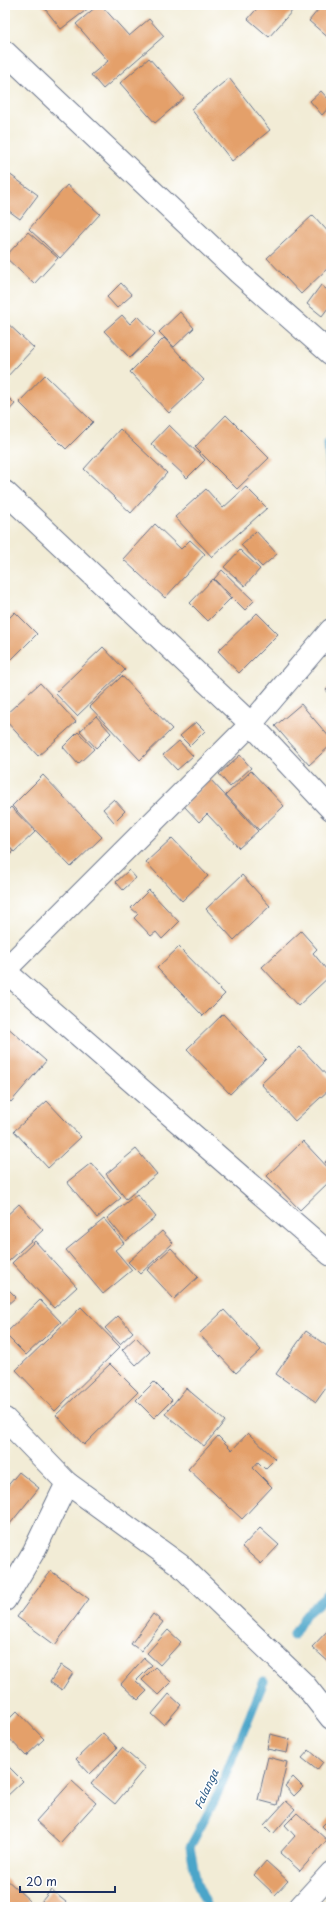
<svg xmlns="http://www.w3.org/2000/svg" width="336" height="1912" font-family="'Playpen Sans',sans-serif">
<style>
.lines{fill:none;stroke-linecap:round;stroke-linejoin:round}
.stream{stroke:#4ca5c9;stroke-width:9}
.building{fill:#e4a06b}
.minor-casing{stroke:#667188;stroke-width:24}
.minor{stroke:#fff;stroke-width:22}
.labels{text-anchor:middle;dominant-baseline:central;stroke-width:3;stroke-linejoin:round;paint-order:stroke}
.water-label{font-size:11px;font-style:italic;fill:#2f5e89;stroke:#fff}
</style>
<rect width="100%" height="100%" fill="#fff"/>
<filter id="ink" filterUnits="userSpaceOnUse"><feTurbulence type="fractalNoise" baseFrequency=".025" numOctaves="2"/><feDisplacementMap in="SourceGraphic" scale="8" xChannelSelector="R" yChannelSelector="G"/><feConvolveMatrix kernelMatrix="1 2 1 2 8 2 1 2 1" color-interpolation-filters="sRGB"/></filter>
<filter id="wash" filterUnits="userSpaceOnUse"><feTurbulence type="fractalNoise" baseFrequency=".012" numOctaves="4" result="noise"/><feDisplacementMap in="SourceGraphic" scale="16" xChannelSelector="R" yChannelSelector="G"/><feGaussianBlur stdDeviation="0.9" result="paint"/><feColorMatrix in="noise" values="0 0 0 0 0 0 0 0 0 0 0 0 0 0 0 0 0 1.4 0 .05"/><feComposite in="paint" operator="in"/></filter>
<g filter="url(#wash)">
<rect width="100%" height="100%" fill="#f2ecd6"/>
<g class="lines">
<!-- stream -->
<g class="stream">
<polyline points="331,440 328,443 331,483"/>
<polyline points="293,1636 306,1614 331,1593"/>
<polyline points="208,1907 197,1884 190,1847 216,1798 264,1681"/>
</g>
</g>
<g id="blocks">
<!-- building -->
<g class="building">
<polygon points="42,5 93,5 61,29"/>
<polygon points="98,5 101,5 129,36 149,19 164,36 103,89 91,75 108,61 76,24"/>
<polygon points="260,5 287,5 293,10 269,37 248,19"/>
<polygon points="322,5 331,5 331,40 309,21"/>
<polygon points="149,58 184,98 155,123 120,83"/>
<polygon points="229,78 270,130 232,161 191,109"/>
<polygon points="321,91 331,102 331,105 322,115 310,101"/>
<polygon points="5,171 38,195 20,219 5,208"/>
<polygon points="67,185 100,214 60,258 29,229"/>
<polygon points="313,215 331,235 331,265 301,294 267,258"/>
<polygon points="28,232 58,258 34,284 5,257"/>
<polygon points="121,283 132,295 117,308 107,297"/>
<polygon points="321,285 331,293 331,304 322,316 307,304"/>
<polygon points="180,312 194,328 174,347 159,332"/>
<polygon points="122,315 130,324 138,316 155,334 130,358 104,331"/>
<polygon points="5,321 34,348 5,379"/>
<polygon points="164,338 204,380 169,413 130,372"/>
<polygon points="45,375 93,422 66,449 19,402"/>
<polygon points="5,394 15,404 5,415"/>
<polygon points="226,415 269,458 237,489 195,447"/>
<polygon points="169,425 205,460 187,478 151,444"/>
<polygon points="120,429 167,473 131,513 84,469"/>
<polygon points="246,487 267,508 212,557 175,517 206,489 223,508"/>
<polygon points="155,524 181,549 190,540 205,554 165,598 123,559"/>
<polygon points="256,531 277,554 262,567 241,545"/>
<polygon points="240,550 260,569 245,586 224,567"/>
<polygon points="222,570 254,601 245,610 214,579"/>
<polygon points="213,579 231,598 208,621 190,603"/>
<polygon points="15,612 37,634 5,666 5,622"/>
<polygon points="257,613 278,634 239,673 218,651"/>
<polygon points="103,647 125,670 77,716 55,693"/>
<polygon points="122,676 172,729 140,760 90,707"/>
<polygon points="40,683 76,722 38,756 5,720 5,715"/>
<polygon points="331,685 331,696 326,690"/>
<polygon points="301,704 331,739 331,745 309,765 275,726"/>
<polygon points="96,716 111,733 96,748 80,731"/>
<polygon points="196,722 205,731 190,746 180,736"/>
<polygon points="78,732 94,749 78,764 63,747"/>
<polygon points="179,741 193,756 177,770 163,755"/>
<polygon points="240,755 251,768 230,787 219,774"/>
<polygon points="251,771 284,806 259,830 226,795"/>
<polygon points="43,775 102,837 71,867 12,806"/>
<polygon points="210,779 258,831 239,848 207,814 199,822 184,806"/>
<polygon points="114,799 125,811 114,822 103,809"/>
<polygon points="11,807 35,832 14,852 5,842 5,813"/>
<polygon points="172,838 208,876 182,901 146,862"/>
<polygon points="5,845 13,853 5,861"/>
<polygon points="129,870 136,878 123,890 116,882"/>
<polygon points="242,875 270,906 234,940 206,909"/>
<polygon points="149,890 179,922 162,939 156,932 151,936 134,918 138,914 131,908"/>
<polygon points="301,931 317,949 313,953 331,975 298,1006 262,967"/>
<polygon points="179,947 225,994 203,1016 157,968"/>
<polygon points="223,1014 266,1059 230,1094 187,1049"/>
<polygon points="5,1025 46,1061 11,1102 5,1097 5,1082 9,1077 5,1073"/>
<polygon points="300,1047 331,1080 331,1088 295,1121 261,1084"/>
<polygon points="47,1101 81,1137 48,1168 14,1131"/>
<polygon points="303,1141 331,1171 331,1180 300,1210 267,1176"/>
<polygon points="136,1149 157,1174 126,1199 106,1174"/>
<polygon points="331,1156 331,1168 325,1162"/>
<polygon points="91,1163 121,1198 97,1218 67,1182"/>
<polygon points="137,1194 156,1217 126,1241 107,1218"/>
<polygon points="19,1204 43,1230 9,1261 5,1257 5,1217"/>
<polygon points="104,1219 124,1243 115,1250 132,1270 103,1294 66,1250"/>
<polygon points="162,1231 173,1243 140,1274 128,1262"/>
<polygon points="35,1241 77,1287 54,1308 12,1263"/>
<polygon points="171,1248 198,1277 174,1299 147,1270"/>
<polygon points="5,1286 16,1297 5,1307"/>
<polygon points="40,1300 61,1322 26,1355 5,1334"/>
<polygon points="81,1307 120,1347 55,1411 16,1370"/>
<polygon points="224,1310 261,1350 236,1373 199,1334"/>
<polygon points="118,1316 133,1332 120,1344 105,1328"/>
<polygon points="306,1331 331,1349 331,1381 316,1402 276,1374"/>
<polygon points="136,1337 150,1352 136,1365 122,1350"/>
<polygon points="110,1364 138,1392 84,1445 56,1415"/>
<polygon points="154,1382 172,1400 154,1418 136,1400"/>
<polygon points="186,1388 225,1421 204,1446 165,1414"/>
<polygon points="248,1433 275,1459 265,1469 258,1462 253,1468 272,1487 242,1519 188,1469 218,1436 232,1450"/>
<polygon points="19,1472 39,1488 5,1530 5,1489"/>
<polygon points="260,1528 279,1545 261,1564 242,1547"/>
<polygon points="51,1571 89,1599 55,1645 17,1617"/>
<polygon points="153,1614 163,1622 141,1651 131,1644"/>
<polygon points="331,1627 331,1664 312,1647"/>
<polygon points="168,1630 181,1642 160,1665 147,1653"/>
<polygon points="144,1658 152,1665 136,1681 147,1691 138,1700 121,1684"/>
<polygon points="61,1665 73,1673 62,1690 50,1682"/>
<polygon points="155,1667 171,1682 158,1695 142,1680"/>
<polygon points="169,1694 181,1705 164,1725 152,1714"/>
<polygon points="17,1711 44,1739 26,1756 5,1734 5,1723"/>
<polygon points="103,1733 117,1748 90,1774 76,1759"/>
<polygon points="270,1734 290,1739 287,1753 267,1749"/>
<polygon points="122,1748 145,1768 115,1804 91,1784"/>
<polygon points="309,1750 323,1762 317,1770 302,1758"/>
<polygon points="268,1757 287,1762 277,1805 258,1800"/>
<polygon points="5,1763 23,1781 5,1798"/>
<polygon points="293,1777 303,1787 294,1796 285,1786"/>
<polygon points="72,1781 96,1803 60,1843 36,1821"/>
<polygon points="286,1801 295,1809 273,1834 264,1825"/>
<polygon points="297,1813 327,1840 300,1871 280,1853 295,1836 285,1825"/>
<polygon points="331,1817 331,1835 322,1826"/>
<polygon points="266,1861 288,1881 275,1895 254,1875"/>
<polygon points="5,1878 30,1901 25,1907 5,1907"/>
<polygon points="51,1890 72,1907 37,1907"/>
</g>
</g>
</g>
<g filter="url(#ink)">
<use href="#blocks" fill-opacity="0" stroke="#667188" stroke-width="1"/>
<g class="lines">
<defs>
<g id="minor">
<polyline points="5,52 239,273 331,354"/>
<polyline points="5,492 251,724 331,809"/>
<polyline points="5,970 251,724 331,630"/>
<polyline points="5,971 331,1255"/>
<polyline points="5,1419 67,1483 180,1565 304,1684 331,1718"/>
<polyline points="5,1600 34,1551 67,1483"/>
<polyline points="300,1907 331,1873"/>
</g>
</defs>
<!-- minor casing -->
<use href="#minor" class="minor-casing"/>
<!-- minor -->
<use href="#minor" class="minor"/>
</g>
</g>
<g class="labels">
<!-- water labels -->
<g class="water-label">
<text transform="translate(206 1789) rotate(-65)">Falanga</text>
</g>
</g>
<!-- margin -->
<rect width="336" height="1912" fill="none" stroke="#fff" stroke-width="20"/>
<!-- scale -->
<path d="M20 1886v6h95v-6" fill="none" stroke="#1b2f5e" stroke-width="2"/>
<text x="26" y="1886" font-size="12" fill="#1b2f5e" stroke="#ffffff" stroke-width="3" paint-order="stroke">20 m</text>
</svg>
